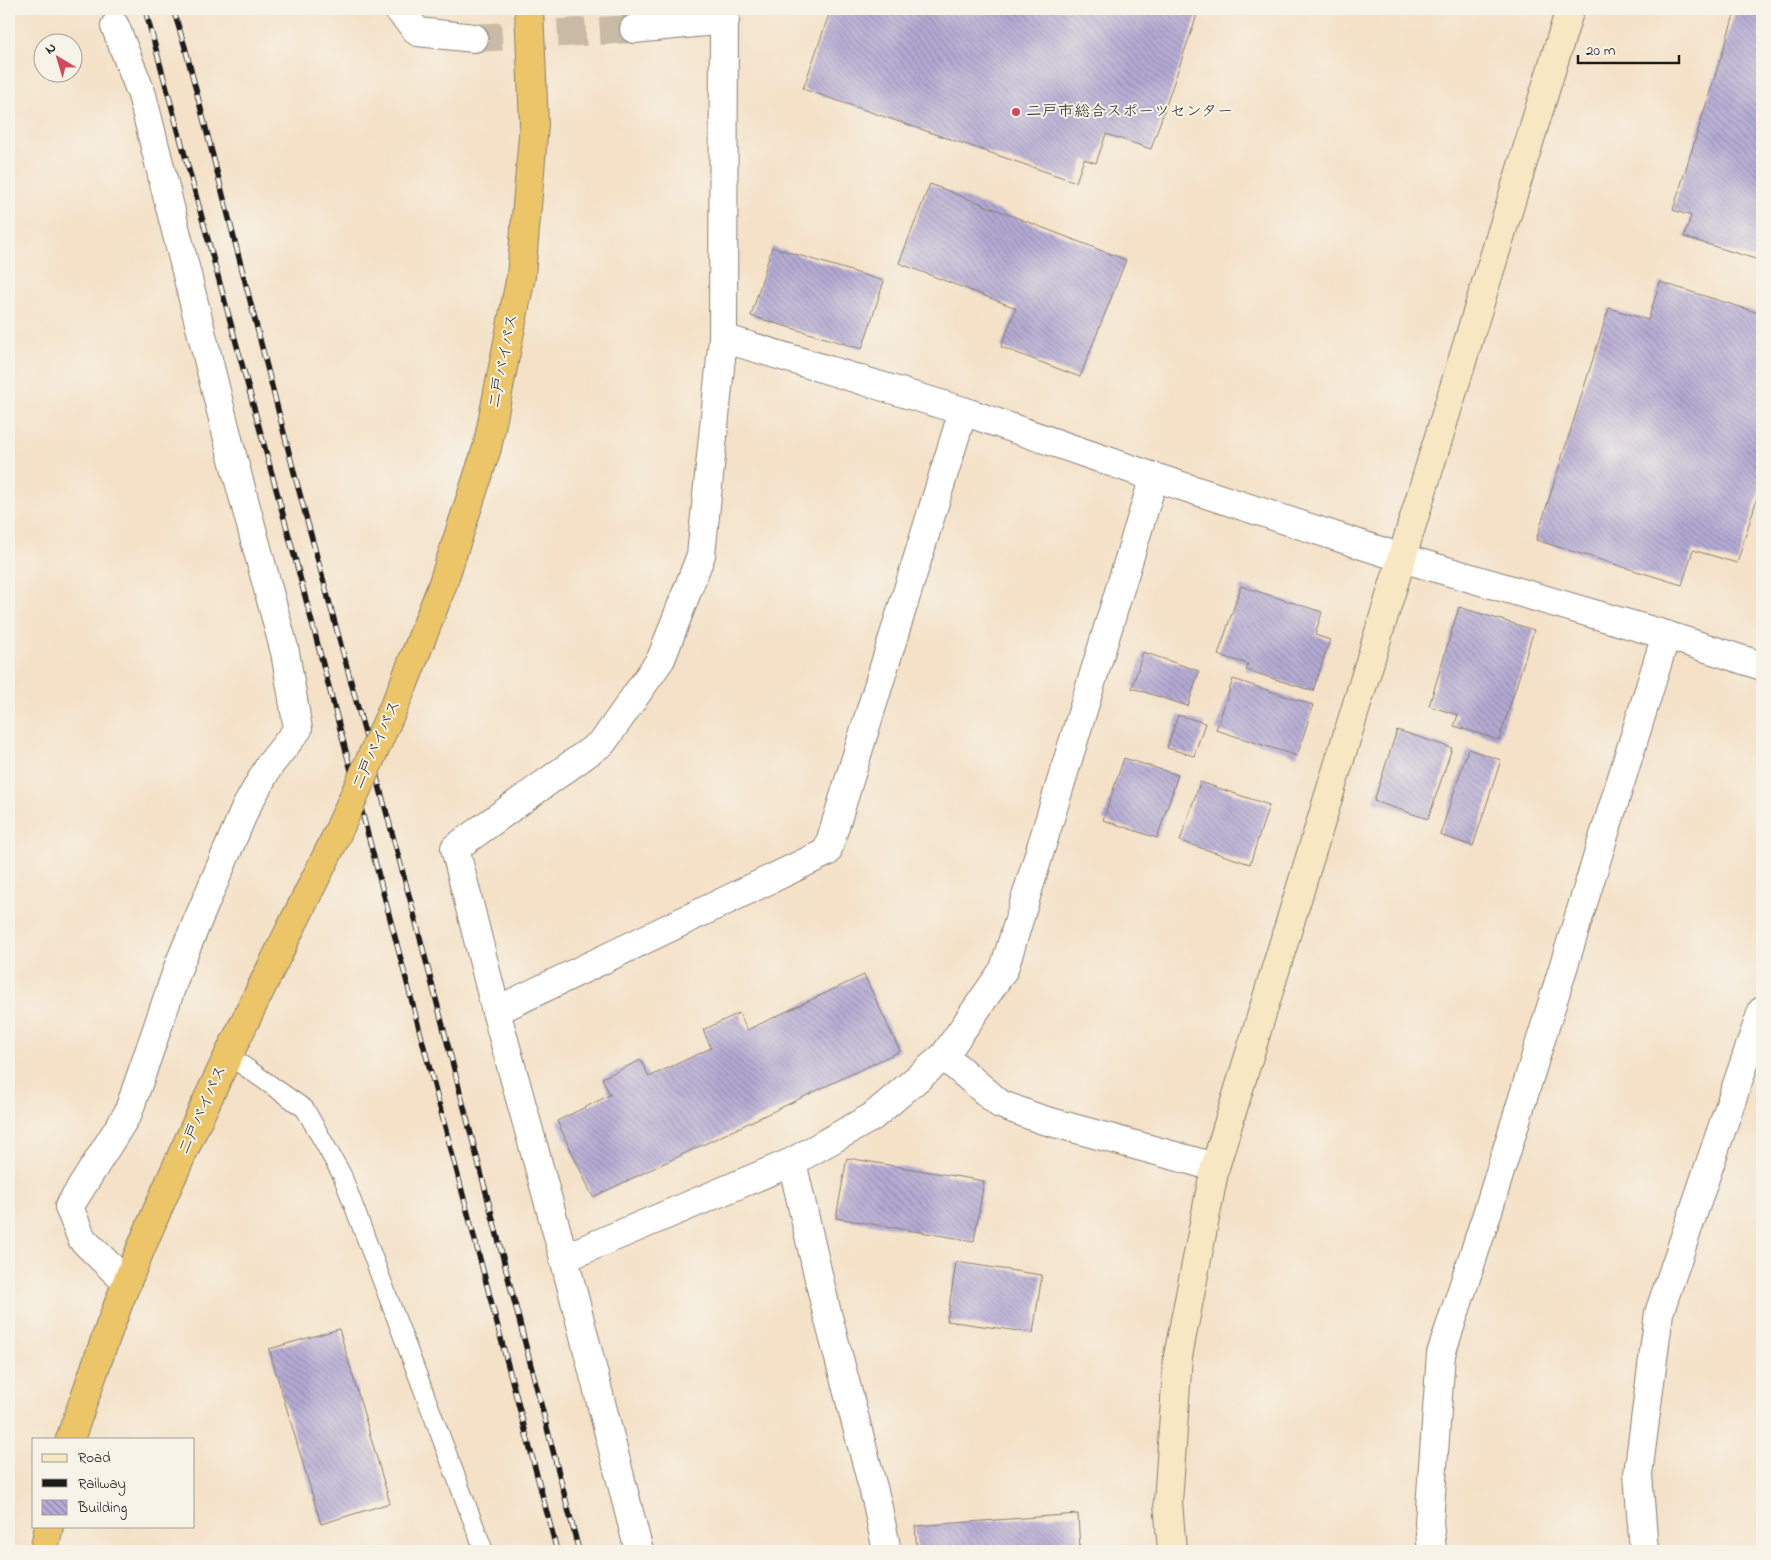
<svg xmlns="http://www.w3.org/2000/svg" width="1771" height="1560" font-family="'Indie Flower','Klee One',sans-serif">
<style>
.building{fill:url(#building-back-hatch)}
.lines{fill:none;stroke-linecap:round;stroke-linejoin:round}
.street-tunnel{stroke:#c9baa5;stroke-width:28;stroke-dasharray:28 14;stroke-linecap:butt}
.lane-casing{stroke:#887e72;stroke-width:20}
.street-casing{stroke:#887e72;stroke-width:30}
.secondary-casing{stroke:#887e72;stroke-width:30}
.highway-casing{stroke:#887e72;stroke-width:30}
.lane{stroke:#fff;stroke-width:18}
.street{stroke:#fff;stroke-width:28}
.secondary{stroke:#f7e8c3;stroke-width:28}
.highway{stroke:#ecc569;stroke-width:28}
.rail-casing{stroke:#1c1c1c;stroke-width:5.5}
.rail{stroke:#f7f3e8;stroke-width:4;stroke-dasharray:11;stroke-linecap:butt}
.highway-bridge-casing{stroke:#887e72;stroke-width:30;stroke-linecap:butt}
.highway-bridge{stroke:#ecc569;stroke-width:28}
.poi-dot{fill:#d1495b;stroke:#f7f3e8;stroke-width:2}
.labels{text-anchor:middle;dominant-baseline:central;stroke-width:4;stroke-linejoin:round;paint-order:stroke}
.poi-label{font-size:16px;fill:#1c1c1c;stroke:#f7f3e8;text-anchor:start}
.street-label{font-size:16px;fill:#1c1c1c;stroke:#f7f3e8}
</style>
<defs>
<pattern id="building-back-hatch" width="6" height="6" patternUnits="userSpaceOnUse" patternTransform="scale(1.25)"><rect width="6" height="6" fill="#b4aad4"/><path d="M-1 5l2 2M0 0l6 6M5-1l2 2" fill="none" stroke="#928aab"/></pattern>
</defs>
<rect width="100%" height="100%" fill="#f7f3e8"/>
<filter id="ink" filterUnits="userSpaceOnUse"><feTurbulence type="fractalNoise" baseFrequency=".02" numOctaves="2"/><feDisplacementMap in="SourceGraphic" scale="10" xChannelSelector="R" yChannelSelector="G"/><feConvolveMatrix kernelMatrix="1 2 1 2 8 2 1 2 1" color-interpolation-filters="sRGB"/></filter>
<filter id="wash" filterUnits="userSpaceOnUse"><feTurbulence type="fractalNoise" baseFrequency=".0096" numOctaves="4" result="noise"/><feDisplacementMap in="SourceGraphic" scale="20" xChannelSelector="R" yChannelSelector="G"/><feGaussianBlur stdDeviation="1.12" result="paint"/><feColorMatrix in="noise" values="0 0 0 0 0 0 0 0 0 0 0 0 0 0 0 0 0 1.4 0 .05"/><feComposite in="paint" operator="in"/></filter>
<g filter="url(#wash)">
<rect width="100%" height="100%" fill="#f4e1c7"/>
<g id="blocks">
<!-- building -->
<g class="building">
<polygon points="831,9 1199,9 1151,149 1106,134 1096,163 1084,159 1076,182 803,89"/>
<polygon points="1736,9 1762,9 1762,261 1684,237 1691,216 1673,210"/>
<polygon points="930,184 1126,260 1080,377 1001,347 1016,308 899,263"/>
<polygon points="772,247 884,281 862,349 751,316"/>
<polygon points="1660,282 1762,314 1762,482 1737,563 1693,550 1682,585 1536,540 1609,308 1648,320"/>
<polygon points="1241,586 1322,612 1315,635 1330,640 1313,691 1246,670 1248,664 1218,655"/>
<polygon points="1459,607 1534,630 1499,740 1454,726 1458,715 1429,706"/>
<polygon points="1143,652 1199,671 1188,706 1132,688"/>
<polygon points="1233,679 1313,705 1297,756 1216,730"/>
<polygon points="1178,715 1205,723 1194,756 1167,748"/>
<polygon points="1397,730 1452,748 1428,819 1374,801"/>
<polygon points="1468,749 1501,760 1473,846 1440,835"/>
<polygon points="1124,758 1178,775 1157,838 1103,820"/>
<polygon points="1200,782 1269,805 1250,864 1180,841"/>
<polygon points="864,975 900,1051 593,1197 557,1121 610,1095 602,1078 641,1060 649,1077 711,1048 703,1030 739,1013 747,1030"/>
<polygon points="847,1158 984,1181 974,1241 836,1218"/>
<polygon points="956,1262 1042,1275 1033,1333 947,1321"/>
<polygon points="339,1329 390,1503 321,1524 269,1349"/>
<polygon points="1078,1514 1080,1551 917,1551 915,1526"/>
</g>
</g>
</g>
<g filter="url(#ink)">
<use href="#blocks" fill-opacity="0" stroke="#887e72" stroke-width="1"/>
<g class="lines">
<!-- street-tunnel -->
<polyline class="street-tunnel" points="474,38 634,29"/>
<defs>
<polyline id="lane" points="228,1055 305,1109 342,1175 484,1551"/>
<g id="street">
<polyline points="398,9 418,32 474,38"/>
<polyline points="115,26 142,95 232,455 285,652 298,729 269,766 246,807 180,962 128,1113 69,1207 82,1239 127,1283"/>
<polyline points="634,29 725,20"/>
<polyline points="723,338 963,411 1154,477 1402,558 1666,635 1762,666"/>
<polyline points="496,1011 827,852 963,411"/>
<polyline points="944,1056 1000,1104 1040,1119 1215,1167"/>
<polyline points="792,1162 826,1309 877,1503 887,1551"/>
<polyline points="564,1258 792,1162 872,1117 944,1056 1004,969 1154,477"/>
<polyline points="639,1551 564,1258 496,1011 455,848 603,742 661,659 701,555 723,338 724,9"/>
<polyline points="1432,1551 1429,1522 1441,1354 1487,1214 1666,635"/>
<polyline points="1644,1551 1638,1474 1659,1313 1762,1011"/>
</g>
<polyline id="secondary" points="1172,1551 1168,1502 1178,1356 1215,1167 1570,9"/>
<g id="highway">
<polyline points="403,686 442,586 487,448 521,276 534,124 529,9"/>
<path d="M70,1439C89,1387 106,1333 127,1282C188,1132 261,988 333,843"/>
<polyline points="44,1551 49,1526"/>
</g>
</defs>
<!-- lane casing -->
<use href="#lane" class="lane-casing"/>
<!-- street casing -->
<use href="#street" class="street-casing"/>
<!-- secondary casing -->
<use href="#secondary" class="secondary-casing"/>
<!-- highway casing -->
<use href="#highway" class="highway-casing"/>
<!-- lane -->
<use href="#lane" class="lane"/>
<!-- street -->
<use href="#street" class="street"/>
<!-- secondary -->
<use href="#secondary" class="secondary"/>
<!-- highway -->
<use href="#highway" class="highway"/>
<defs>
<g id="rail">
<polyline points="145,9 296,562 557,1551"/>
<polyline points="173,9 185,47 295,476 410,899 579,1551"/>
</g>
</defs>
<!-- rail casing -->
<use href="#rail" class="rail-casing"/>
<!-- rail -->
<use href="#rail" class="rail"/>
<defs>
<polyline id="highway-bridge" points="333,843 403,686"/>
</defs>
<!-- highway-bridge casing -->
<use href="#highway-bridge" class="highway-bridge-casing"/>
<!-- highway-bridge -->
<use href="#highway-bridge" class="highway-bridge"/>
</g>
</g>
<!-- markers -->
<circle class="poi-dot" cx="1016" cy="112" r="5"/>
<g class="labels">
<!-- poi labels -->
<g class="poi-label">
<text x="1026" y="112">二戸市総合スポーツセンター</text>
</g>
<!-- street labels -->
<g class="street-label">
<text transform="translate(504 361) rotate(-79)">二戸バイパス</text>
<text transform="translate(377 745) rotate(-66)">二戸バイパス</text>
<text transform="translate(203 1110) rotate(-66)">二戸バイパス</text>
</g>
</g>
<!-- margin -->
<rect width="1771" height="1560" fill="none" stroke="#f7f3e8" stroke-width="30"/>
<!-- legend -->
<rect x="32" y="1438" width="162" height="90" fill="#f7f3e8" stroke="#9f9d96"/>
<rect x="42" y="1454" width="25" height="8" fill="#f7e8c3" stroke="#9f9d96"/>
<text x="78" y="1462" font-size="15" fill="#1c1c1c">Road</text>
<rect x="42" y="1479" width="25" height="8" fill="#1c1c1c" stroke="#9f9d96"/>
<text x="78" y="1488" font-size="15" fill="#1c1c1c">Railway</text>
<rect x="42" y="1500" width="25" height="15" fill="url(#building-back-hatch)" stroke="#9f9d96"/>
<text x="78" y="1512" font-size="15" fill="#1c1c1c">Building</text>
<!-- north arrow -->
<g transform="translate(58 58) rotate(322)"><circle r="24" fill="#f7f3e8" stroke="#9f9d96"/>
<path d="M0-4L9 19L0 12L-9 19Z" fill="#d1495b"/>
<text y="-8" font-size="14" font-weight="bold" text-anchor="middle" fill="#1c1c1c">N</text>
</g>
<!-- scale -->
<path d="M1578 55v8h101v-8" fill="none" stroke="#1c1c1c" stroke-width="2.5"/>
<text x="1586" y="55" font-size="15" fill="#1c1c1c" stroke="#f7f3e8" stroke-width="4" paint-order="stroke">20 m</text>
</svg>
